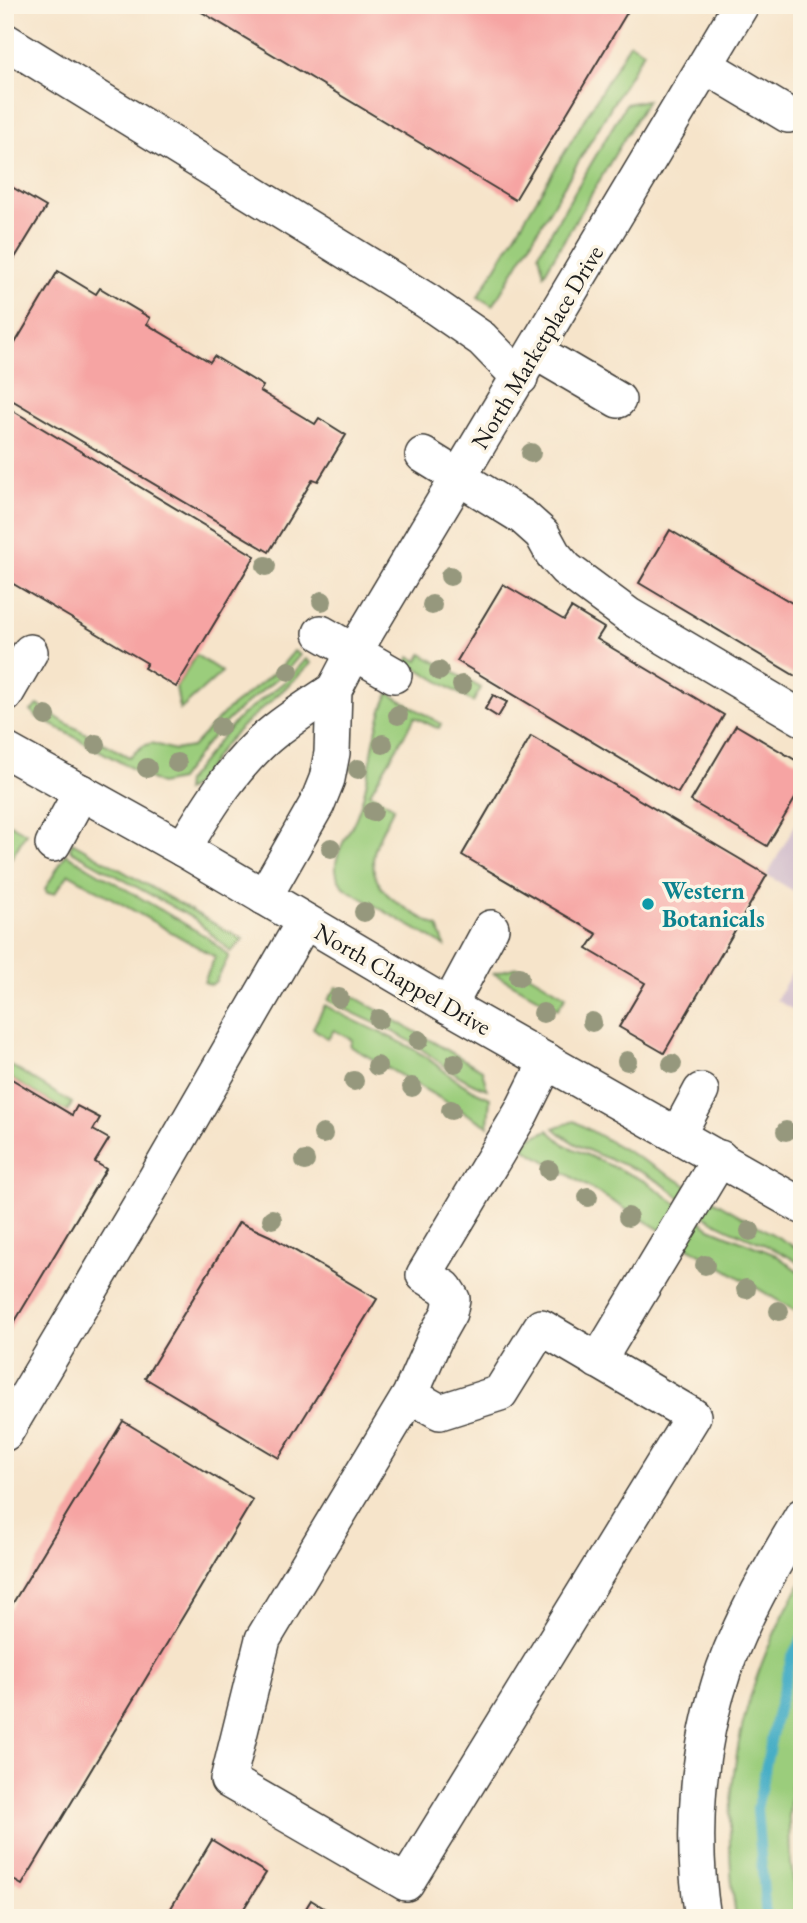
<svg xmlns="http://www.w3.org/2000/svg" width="807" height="1923" font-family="'EB Garamond',serif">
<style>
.industrial{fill:#d1bdcc}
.green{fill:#9bcd7c;stroke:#5c744c;stroke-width:2}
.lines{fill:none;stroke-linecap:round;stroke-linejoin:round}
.stream{stroke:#47aec6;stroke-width:10}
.building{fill:#f6a4a3}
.minor-casing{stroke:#3d3a36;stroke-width:38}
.minor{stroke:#fff;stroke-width:35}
.tree{fill:#96987d}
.culture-dot{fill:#0f9aa8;stroke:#fcf5e5;stroke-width:2.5}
.labels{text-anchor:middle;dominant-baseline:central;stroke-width:7;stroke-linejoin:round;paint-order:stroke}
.street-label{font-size:24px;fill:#1c1c1c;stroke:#fcf5e5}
.culture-label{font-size:24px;font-weight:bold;fill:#0d838f;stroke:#fcf5e5;text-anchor:start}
</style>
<rect width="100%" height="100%" fill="#fcf5e5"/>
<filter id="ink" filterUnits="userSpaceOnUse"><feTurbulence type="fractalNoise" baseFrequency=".0143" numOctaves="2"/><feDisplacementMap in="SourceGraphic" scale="14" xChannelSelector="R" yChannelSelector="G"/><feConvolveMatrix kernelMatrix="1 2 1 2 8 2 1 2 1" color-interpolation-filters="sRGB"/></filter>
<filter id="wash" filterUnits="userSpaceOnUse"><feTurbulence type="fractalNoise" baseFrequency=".00686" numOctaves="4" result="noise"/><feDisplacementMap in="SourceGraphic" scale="28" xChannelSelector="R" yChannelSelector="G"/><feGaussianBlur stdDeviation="1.57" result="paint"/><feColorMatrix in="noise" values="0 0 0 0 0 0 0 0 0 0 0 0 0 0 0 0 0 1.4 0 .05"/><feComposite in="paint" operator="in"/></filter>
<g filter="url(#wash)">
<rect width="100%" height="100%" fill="#f6e4ca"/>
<!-- industrial -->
<g class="industrial">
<polygon points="802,813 802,896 767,875"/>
<polygon points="802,955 802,1015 776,1000"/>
</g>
<!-- green -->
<g class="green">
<polygon points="630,43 644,51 493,306 478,297"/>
<polygon points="647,100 544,274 539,253 626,104"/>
<path d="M294,651L300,655C282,678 260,691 239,710C216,729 197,756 179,780L160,784L36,716L31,711L38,705L64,722L129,757L143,746L152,743L174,750L192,747L226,711L280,668Z"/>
<polygon points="422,654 481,688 473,702 407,662 410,657 418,661"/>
<polygon points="196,655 222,672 180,710 176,687"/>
<path d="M306,659L311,663C281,696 244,719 217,754C208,767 200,784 185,791L186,782L225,733L241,716L288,679Z"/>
<path d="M389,693L441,724L439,728L435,727L415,717L370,793L394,807C387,822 377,837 374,853C366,894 410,910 438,927L445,946L351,892C341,886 335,878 336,865C337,848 351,831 357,815C373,776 370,731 389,693Z"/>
<polygon points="5,821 26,833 11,859 5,863"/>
<polygon points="72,842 229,932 243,939 231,952 196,920 70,850"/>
<polygon points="66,854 207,937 229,956 216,981 211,985 204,982 215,957 69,874 55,893 47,893 45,889"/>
<polygon points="517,967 566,996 558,1009 493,973"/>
<path d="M337,987L482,1070L487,1089C457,1080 434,1056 408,1040C383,1025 354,1015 328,1000Z"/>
<path d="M325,1005C351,1021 380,1031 408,1046C438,1062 454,1084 490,1098L488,1126L350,1046L352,1040L334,1030L328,1039L313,1028Z"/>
<polygon points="5,1062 72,1103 67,1112 5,1075"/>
<path d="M574,1121L802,1251V1265C772,1244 737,1236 706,1217C686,1205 670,1186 649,1176C617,1159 581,1154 554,1128Z"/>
<polygon points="548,1130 565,1145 647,1182 710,1228 776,1255 802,1274 802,1315 522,1147 531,1138"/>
<path d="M802,1581V1741L792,1784L789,1818L790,1855L798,1918H736C718,1796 739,1687 802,1581Z"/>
</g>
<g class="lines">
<!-- stream -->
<polyline class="stream" points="766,1918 757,1809 775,1721 791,1658 802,1638"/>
</g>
<g id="blocks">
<!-- building -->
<g class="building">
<polygon points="190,5 629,5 631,6 515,200"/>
<polygon points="5,183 46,207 5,274"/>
<polygon points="58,271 96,294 100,288 150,318 147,324 210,362 214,356 263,386 260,391 315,424 319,418 346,435 318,481 313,479 269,552 5,396 5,360"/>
<polygon points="5,406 255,556 176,687 144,668 147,663 5,579"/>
<polygon points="670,530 802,609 802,680 639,583"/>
<polygon points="503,584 564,620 571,608 604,628 597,639 724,715 678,793 457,661"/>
<polygon points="493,695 507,702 498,717 485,709"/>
<polygon points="736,725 802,764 802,787 767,846 691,801"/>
<polygon points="531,736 767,875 664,1053 619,1027 645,983 587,949 597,934 462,855"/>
<polygon points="5,1075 72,1115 77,1106 100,1118 93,1130 109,1139 95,1162 106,1169 5,1338"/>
<polygon points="239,1222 270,1236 377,1299 279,1458 145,1378"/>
<polygon points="123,1421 253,1500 22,1885 5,1875 5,1616"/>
<polygon points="212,1840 266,1873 238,1918 165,1918"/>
<polygon points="311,1900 340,1918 300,1918"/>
</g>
</g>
</g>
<g filter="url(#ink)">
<use href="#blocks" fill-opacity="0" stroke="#3d3a36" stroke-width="2"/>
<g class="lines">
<defs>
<g id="minor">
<polyline points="5,41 427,301 482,339 520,378"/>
<polyline points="706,66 788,115"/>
<polyline points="536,352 618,400"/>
<polyline points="423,455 523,517 542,534 553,554 566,569 628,615 802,718"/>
<polyline points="321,633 394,675"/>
<polyline points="5,695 30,652"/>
<polyline points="5,750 183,849 449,1006 802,1206"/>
<polyline points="53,844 81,792"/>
<path d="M183,849C208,807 236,761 276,730C294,716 314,703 334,690"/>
<polyline points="264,897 317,804 327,779 332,753 334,690 354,652 741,5"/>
<polyline points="449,1006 491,928"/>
<polyline points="678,1134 701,1091"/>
<polyline points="598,1361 720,1158"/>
<polyline points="410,1395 440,1412 500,1393 541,1327 693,1416 406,1883 228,1780 263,1639 410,1395 436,1336 449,1313 452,1299 445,1288 424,1275 521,1113 547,1061"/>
<polyline points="5,1433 147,1194 304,922"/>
<path d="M703,1918C690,1835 697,1748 724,1669C743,1615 773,1565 802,1516"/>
</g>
</defs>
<!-- minor casing -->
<use href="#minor" class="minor-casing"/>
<!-- minor -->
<use href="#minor" class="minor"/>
</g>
<!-- trees -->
<g class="tree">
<circle cx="531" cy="453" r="10"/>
<circle cx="266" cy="566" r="10"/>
<circle cx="450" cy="576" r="10"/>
<circle cx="322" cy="601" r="10"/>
<circle cx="432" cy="605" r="10"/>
<circle cx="289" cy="671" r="10"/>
<circle cx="439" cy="671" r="10"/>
<circle cx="462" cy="685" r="10"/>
<circle cx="398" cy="715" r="10"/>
<circle cx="46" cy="716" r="10"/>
<circle cx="220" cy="727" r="10"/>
<circle cx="96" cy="744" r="10"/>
<circle cx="383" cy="744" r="10"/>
<circle cx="177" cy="763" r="10"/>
<circle cx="147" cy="768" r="10"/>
<circle cx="358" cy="769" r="10"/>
<circle cx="373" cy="812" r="10"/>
<circle cx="331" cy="848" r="10"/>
<circle cx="364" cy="912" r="10"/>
<circle cx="519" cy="977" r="10"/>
<circle cx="339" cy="998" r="10"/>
<circle cx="543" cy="1013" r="10"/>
<circle cx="379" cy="1019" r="10"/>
<circle cx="592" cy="1022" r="10"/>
<circle cx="419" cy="1040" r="10"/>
<circle cx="627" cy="1061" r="10"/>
<circle cx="455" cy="1063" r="10"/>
<circle cx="672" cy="1064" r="10"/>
<circle cx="377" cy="1066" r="10"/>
<circle cx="354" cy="1081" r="10"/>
<circle cx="412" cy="1087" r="10"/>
<circle cx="451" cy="1110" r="10"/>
<circle cx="786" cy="1131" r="10"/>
<circle cx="323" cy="1134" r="10"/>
<circle cx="305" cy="1161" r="10"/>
<circle cx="549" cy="1170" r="10"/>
<circle cx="588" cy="1197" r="10"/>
<circle cx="628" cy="1217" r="10"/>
<circle cx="272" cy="1219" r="10"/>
<circle cx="750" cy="1231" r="10"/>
<circle cx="705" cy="1265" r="10"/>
<circle cx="746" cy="1289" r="10"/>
<circle cx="779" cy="1311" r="10"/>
</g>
</g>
<!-- markers -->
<circle class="culture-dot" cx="648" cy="904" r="7"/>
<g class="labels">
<!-- street labels -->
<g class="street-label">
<text transform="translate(537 347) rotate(-59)">North Marketplace Drive</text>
<text transform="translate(403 979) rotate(30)">North Chappel Drive</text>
</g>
<!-- culture labels -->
<g class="culture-label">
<text x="662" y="890">Western<tspan x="662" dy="28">Botanicals</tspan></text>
</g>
</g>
<!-- margin -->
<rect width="807" height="1923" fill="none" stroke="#fcf5e5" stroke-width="28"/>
</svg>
